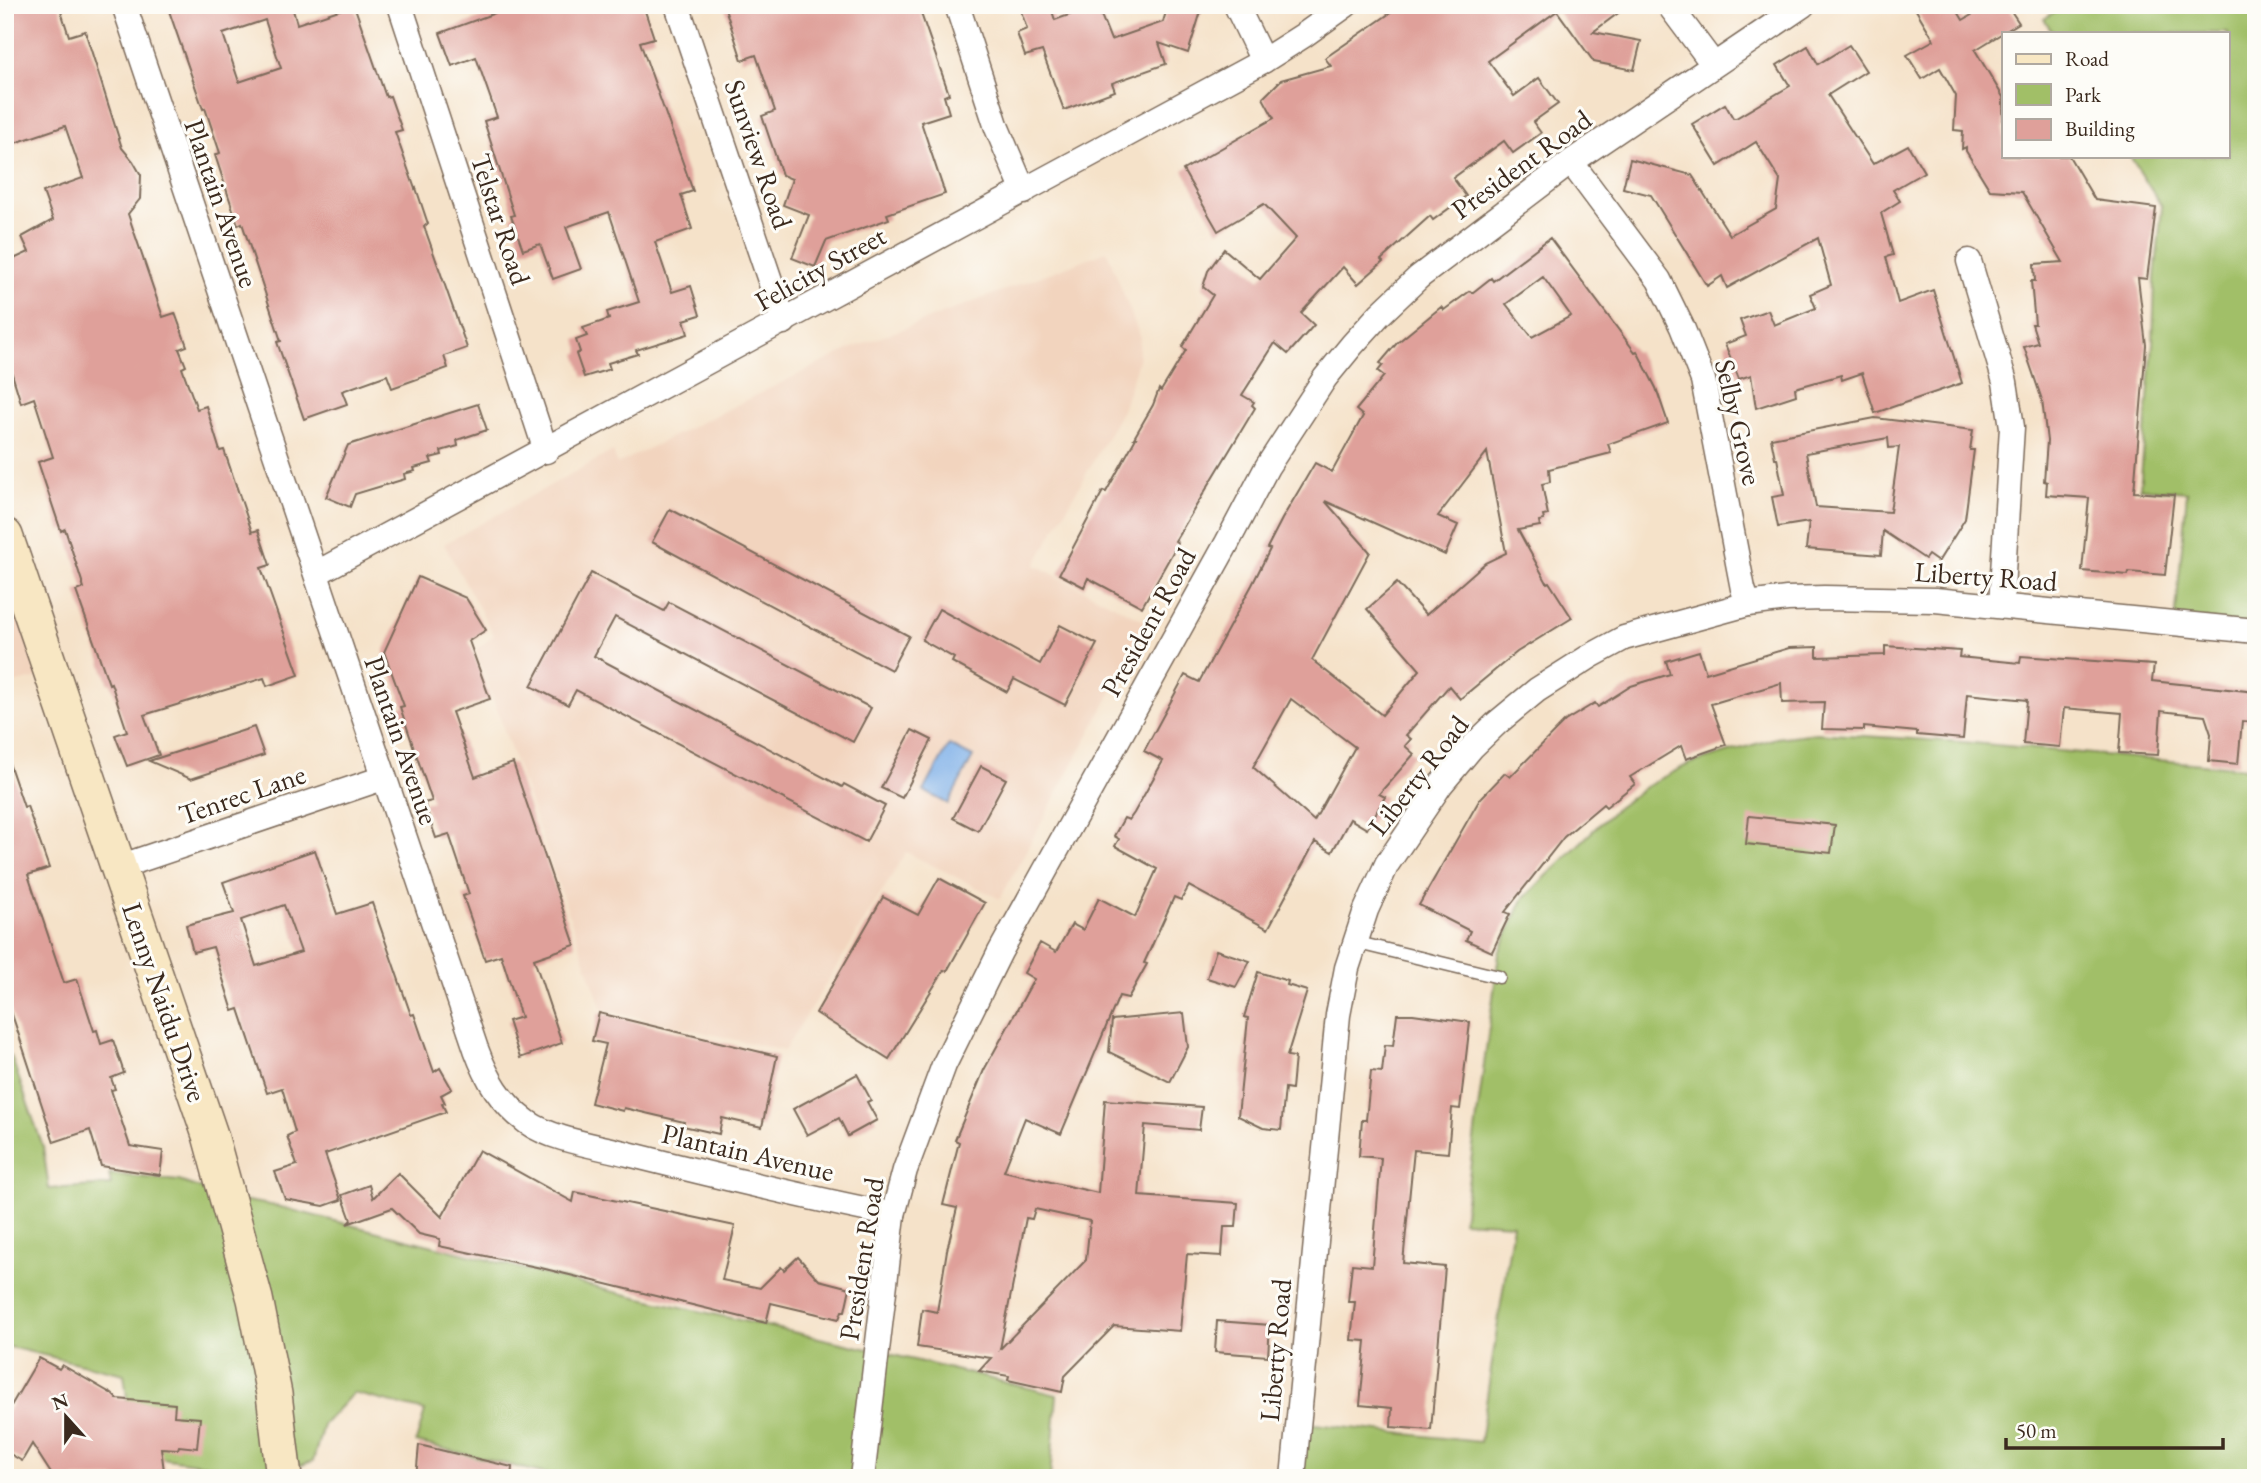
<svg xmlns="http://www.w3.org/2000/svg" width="2261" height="1483" font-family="'EB Garamond',serif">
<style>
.built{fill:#f2d4be}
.green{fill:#a1bf67;stroke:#6e7442;stroke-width:2}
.water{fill:#7caee8;stroke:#5c6c83;stroke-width:2}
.building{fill:#dfa09a;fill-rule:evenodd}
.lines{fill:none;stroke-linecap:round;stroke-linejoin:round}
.lane-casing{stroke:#7c6a5a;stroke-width:15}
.street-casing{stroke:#7c6a5a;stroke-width:27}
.secondary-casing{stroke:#7c6a5a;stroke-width:38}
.lane{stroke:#fff;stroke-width:12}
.street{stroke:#fff;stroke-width:24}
.secondary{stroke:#f8e7c3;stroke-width:35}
.labels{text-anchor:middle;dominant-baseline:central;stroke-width:6;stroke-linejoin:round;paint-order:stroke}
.street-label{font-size:28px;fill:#3b2a1e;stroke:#fdfcf7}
</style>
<rect width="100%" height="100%" fill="#fdfcf7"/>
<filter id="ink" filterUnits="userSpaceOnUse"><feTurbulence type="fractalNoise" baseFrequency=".0143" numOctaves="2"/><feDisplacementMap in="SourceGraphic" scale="14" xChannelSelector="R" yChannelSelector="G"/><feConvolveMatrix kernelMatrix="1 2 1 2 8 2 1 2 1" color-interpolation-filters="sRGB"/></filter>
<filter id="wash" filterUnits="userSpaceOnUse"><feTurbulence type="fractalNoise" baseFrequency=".00686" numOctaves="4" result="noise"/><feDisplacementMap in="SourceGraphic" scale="28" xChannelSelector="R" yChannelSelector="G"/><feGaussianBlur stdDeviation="1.57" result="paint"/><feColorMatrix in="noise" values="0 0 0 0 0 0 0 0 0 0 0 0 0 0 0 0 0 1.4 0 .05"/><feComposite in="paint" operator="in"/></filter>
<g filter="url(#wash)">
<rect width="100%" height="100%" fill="#f5e2c9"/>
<!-- built -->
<g class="built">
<polygon points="1107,251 1140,337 1138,361 1122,410 1035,565 1149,623 1000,899 906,852 847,950 784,1051 602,1009 476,650 494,635 444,544 613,451 617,464 850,349"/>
<polygon points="5,532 54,674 5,686"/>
</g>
<!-- green -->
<g class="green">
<polygon points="2065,5 2256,5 2256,630 2175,623 2187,492 2140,488 2153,343 2155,277 2162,207 2130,156 2228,156 2228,33 2053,33 2044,19"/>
<polygon points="1816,733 1962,742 2256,769 2256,1478 1292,1478 1296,1422 1480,1442 1513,1224 1463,1221 1499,953 1523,899 1613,811 1648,785 1689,764 1776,738"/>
<polygon points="11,1056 43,1147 49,1189 111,1185 109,1174 179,1181 229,1198 276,1206 610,1291 877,1351 1057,1395 1050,1478 562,1478 416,1442 425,1411 353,1393 323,1425 313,1461 285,1471 236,1469 134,1454 124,1374 5,1346 5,1057"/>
</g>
<!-- water -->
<polygon class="water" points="949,745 973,757 948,804 924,791"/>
<g id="blocks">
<!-- building -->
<g class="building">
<polygon points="5,5 59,5 69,36 85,31 122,148 133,161 141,175 140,199 128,214 163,317 175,313 187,346 179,349 186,366 182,368 197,409 206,406 220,451 224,450 252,532 258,530 270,565 261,568 299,675 267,686 264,678 144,715 159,755 127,766 115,735 127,731 111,683 109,684 76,591 84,588 65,529 61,531 38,462 53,457 34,398 21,403 5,351 5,263 29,252 22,237 53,220 43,192 83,178 65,126 15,143 5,116"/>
<path d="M167,5H296V9L293,10L297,24L354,5L386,97L390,96L402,130L395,132L415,189L416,188L428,224L424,226L467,348L444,356L448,368L392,388L387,375L342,391L347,404L304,419L277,342L281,341L242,223L238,225L215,155L220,153L205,108L203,109ZM265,20L281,68L239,82L223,34Z"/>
<polygon points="517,5 643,5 654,38 640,42 693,191 681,195 692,229 655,242 672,292 691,286 700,315 684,320 688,334 636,350 638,354 608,363 610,369 584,377 576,354 580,352 576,340 587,336 583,328 609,319 607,312 639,302 609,212 566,227 581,269 553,279 540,244 523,250 511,216 514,215 484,121 497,117 476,57 452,66 440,33"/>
<polygon points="724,5 918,5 949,94 944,96 949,113 921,122 945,194 887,214 889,219 826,241 815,267 792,258 809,215 783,205 792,179 782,175 762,116 775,111 756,55 742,60"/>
<polygon points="1019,5 1050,5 1055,20 1097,5 1111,40 1163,22 1168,5 1203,5 1188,53 1159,43 1166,64 1112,83 1115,91 1064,110 1042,51 1025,56 1017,33 1027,29"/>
<polygon points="1402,5 1629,5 1593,32 1641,41 1634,70 1594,62 1557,11 1488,61 1514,96 1539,78 1558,104 1533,122 1541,133 1513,153 1504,141 1453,178 1466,196 1433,220 1430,216 1381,260 1383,262 1358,284 1343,267 1301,313 1314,325 1288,354 1275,343 1242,395 1254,402 1252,405 1255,408 1175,541 1178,543 1142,607 1088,578 1084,587 1059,574 1103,491 1106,492 1136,438 1134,438 1153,405 1159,389 1161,391 1186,350 1182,347 1213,295 1203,287 1208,271 1224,249 1260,279 1296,238 1264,204 1218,231 1183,170 1274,118 1263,98 1281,80 1331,66 1325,58"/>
<polygon points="1913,5 1954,5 1963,20 1989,5 2007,5 2019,23 1975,50 2003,97 2004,156 2069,156 2095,200 2156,208 2147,279 2138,278 2146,345 2134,492 2174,495 2165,575 2129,572 2128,575 2082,571 2089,498 2046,495 2047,482 2044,481 2047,441 2042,400 2024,347 2038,343 2032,324 2035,324 2031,281 2035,281 2034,264 2063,262 2022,192 1990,190 1966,151 1966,147 1962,149 1963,131 1954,130 1956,96 1940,68 1922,79 1907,55 1934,40"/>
<polygon points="1849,45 1866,71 1828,95 1873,164 1908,145 1924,172 1893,190 1900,201 1881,213 1893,255 1886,257 1898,303 1933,290 1962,383 1875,413 1862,373 1842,380 1841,375 1795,388 1796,395 1756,408 1751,375 1739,379 1725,344 1746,336 1740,320 1768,310 1774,325 1816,308 1810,294 1831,285 1818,238 1727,288 1722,276 1707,286 1651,195 1623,188 1630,159 1692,175 1730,235 1776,209 1780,180 1756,142 1718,166 1692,124 1725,104 1733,118 1736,118 1790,86 1777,65 1808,46 1818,64"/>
<path d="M1550,238L1635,352L1637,351L1656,388L1668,423L1608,444L1611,453L1549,469L1550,482L1542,484L1548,515L1543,516L1544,520L1539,521L1540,526L1518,530L1547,583L1549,582L1572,618L1517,652L1460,699L1449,686L1406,735L1411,739L1405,746L1414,754L1379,794L1385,797L1367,829L1350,819L1332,852L1315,842L1268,929L1189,886L1181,900L1174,897L1144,963L1147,964L1128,998L1119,996L1061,1134L1025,1118L1004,1171L1098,1193L1105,1100L1202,1107L1199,1130L1145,1125L1139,1196L1238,1203L1236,1227H1224L1222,1256L1187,1254L1180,1331L1114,1326L1065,1376L1062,1392L1008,1380L1009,1376L979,1371L991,1358L917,1347L922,1309L937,1312L947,1250L957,1208L943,1205L959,1142L955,1140L984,1070L1034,979L1024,973L1040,943L1056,952L1072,924L1083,930L1099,898L1135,917L1157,869L1115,846L1119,839L1114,836L1124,818L1129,820L1134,813L1163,761L1144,751L1185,675L1199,682L1252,585L1270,549L1267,548L1282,519L1315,463L1332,472L1363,416L1356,410L1384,376L1378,371L1383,365L1380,363L1397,343L1441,307L1444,310L1470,291L1472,293L1491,278L1493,281ZM1543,277L1571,316L1532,337L1506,304ZM1487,452L1506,553L1485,563L1426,615L1397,583L1367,609L1420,670L1382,715L1312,660L1370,552L1325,501L1445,555L1458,525L1438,516ZM1291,699L1355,747L1314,821L1253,767ZM1035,1209L1090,1221L1086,1260L1000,1349L1026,1218L1032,1219Z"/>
<polygon points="478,404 487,430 457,440 458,446 441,451 442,455 430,458 432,463 414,468 415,471 404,474 405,479 355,494 350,507 326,497 348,445"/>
<path d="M1875,418L1973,430L1970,450H1974L1965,519L1938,562L1928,555L1925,559L1883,531L1881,555L1806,549L1809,522L1778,527L1772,497L1784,495L1777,458H1775L1771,438ZM1888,438L1889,448L1899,447L1890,512L1816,507L1806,453Z"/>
<polygon points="670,509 909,636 891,670 652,542"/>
<polygon points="591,573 664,611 669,602 871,708 853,742 615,617 594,656 842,787 844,784 885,806 866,842 576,690 568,705 531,686"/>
<polygon points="418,577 466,598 486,630 469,641 490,699 452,712 475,777 513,763 575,945 534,959 562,1043 520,1058 508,1021 521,1017 501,955 485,960 463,896 469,894 449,834 436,838 424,803 432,801 400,707 404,706 384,652"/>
<polygon points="939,609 1040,664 1060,625 1097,644 1065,705 1014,679 1007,692 952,662 954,658 922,640"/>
<polygon points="1885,646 1960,651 1959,657 2020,663 2021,656 2154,665 2152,681 2256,692 2253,722 2242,721 2238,764 2209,761 2211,734 2205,716 2161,711 2158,755 2119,753 2122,713 2064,708 2060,747 2023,744 2027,700 1967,694 1963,739 1917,735 1917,732 1864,727 1864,730 1822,729 1824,702 1782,703 1781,683 1711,704 1726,745 1686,759 1681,746 1630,777 1635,784 1606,807 1603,804 1564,837 1505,912 1510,914 1492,952 1466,940 1470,931 1419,905 1480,799 1505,773 1510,777 1565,721 1595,703 1598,707 1631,686 1670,674 1666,661 1699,651 1706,673 1789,648 1817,647 1817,657 1885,655"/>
<polygon points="254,727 264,755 191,779 149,761"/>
<polygon points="912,730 932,740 902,798 881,788"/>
<polygon points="5,763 9,763 24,807 27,806 49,868 28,875 64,983 77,979 94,1031 97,1030 101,1044 113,1040 124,1073 111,1078 115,1089 111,1090 130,1146 163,1151 160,1175 101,1166 90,1130 54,1142 5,993"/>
<polygon points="981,766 1006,779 978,831 953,818"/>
<polygon points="1749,816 1835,825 1831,853 1746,844"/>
<path d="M315,850L337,914L372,903L411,1015L414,1014L434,1072L440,1068L452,1089L441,1095L445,1103L442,1104L446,1112L325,1154L341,1200L324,1206L285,1199L275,1172L297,1165L287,1136L295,1132L282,1088L267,1093L239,1009L233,1011L213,947L193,952L186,925L234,913L223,882ZM284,905L301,952L256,966L241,920Z"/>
<polygon points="939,878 985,903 947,971 944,970 889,1059 816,1013 883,897 918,915"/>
<polygon points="1216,950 1250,961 1236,987 1207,978"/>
<polygon points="1258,972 1288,981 1287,985 1307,991 1287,1056 1295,1057 1292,1089 1285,1088 1281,1130 1263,1128 1238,1116 1248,1018 1244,1017"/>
<polygon points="599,1013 777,1056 762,1127 722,1118 719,1134 683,1126 684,1122 624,1108 623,1111 591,1103 606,1044 592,1041"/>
<polygon points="1184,1013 1188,1047 1170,1082 1109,1052 1112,1020"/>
<polygon points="1397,1014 1413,1014 1470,1022 1460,1109 1452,1108 1448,1153 1414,1150 1408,1210 1403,1263 1445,1267 1431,1430 1391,1427 1392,1408 1360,1405 1366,1341 1351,1340 1355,1302 1348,1302 1352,1264 1372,1266 1381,1158 1359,1156 1362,1120 1366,1120 1371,1071 1382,1072 1385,1045 1393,1046"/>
<polygon points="857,1074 871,1100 867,1102 877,1120 848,1136 839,1118 807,1135 793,1109"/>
<polygon points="479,1150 573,1202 575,1192 735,1226 722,1280 760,1288 781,1267 784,1270 798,1257 819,1280 850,1288 845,1311 842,1311 839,1319 771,1303 766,1323 541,1268 439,1246 440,1239 419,1234 392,1208 347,1224 351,1220 342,1195 369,1185 373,1198 398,1173 442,1217"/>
<polygon points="1217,1321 1270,1325 1268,1356 1215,1352"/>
<polygon points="39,1358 59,1369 62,1365 112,1394 117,1399 175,1404 174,1416 200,1418 197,1448 179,1446 178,1449 161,1448 165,1478 54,1478 32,1444 22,1461 5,1451 5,1416"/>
<polygon points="419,1445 512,1467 511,1478 416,1478"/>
</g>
</g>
</g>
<g filter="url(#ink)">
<use href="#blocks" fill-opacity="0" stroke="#7c6a5a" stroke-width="2"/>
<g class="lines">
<defs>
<polyline id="lane" points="1354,942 1499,977"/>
<g id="street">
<path d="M124,5L476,1049C487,1079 501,1103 527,1122C552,1140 598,1146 628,1154C716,1176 804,1197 893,1215"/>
<polyline points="400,5 546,451"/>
<polyline points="677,5 784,322"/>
<polyline points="957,5 997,128 1024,192"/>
<polyline points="1236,5 1263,61"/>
<polyline points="1669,5 1713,64"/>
<polyline points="1571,162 1659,280 1682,327 1703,380 1743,589 1748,604"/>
<polyline points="1969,261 2005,382 2012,427 2001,605"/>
<polyline points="317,573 1263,61 1304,35 1346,5"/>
<polyline points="119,867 383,778"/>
<polyline points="862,1478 893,1215 905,1170 944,1065 1000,952 1227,543 1267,467 1325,378 1352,345 1380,314 1419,277 1571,162 1803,5"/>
<polyline points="1293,1478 1338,1015 1347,968 1366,910 1387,864 1441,784 1472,747 1497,723 1537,690 1589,657 1624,638 1748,604 1787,599 1824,598 1935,600 2256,631"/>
</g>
<polyline id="secondary" points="5,536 210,1135 255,1299 274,1394 284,1478"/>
</defs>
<!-- lane casing -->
<use href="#lane" class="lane-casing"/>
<!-- street casing -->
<use href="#street" class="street-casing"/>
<!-- secondary casing -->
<use href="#secondary" class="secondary-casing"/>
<!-- lane -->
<use href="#lane" class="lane"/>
<!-- street -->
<use href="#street" class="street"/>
<!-- secondary -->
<use href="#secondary" class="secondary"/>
</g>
</g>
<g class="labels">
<!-- street labels -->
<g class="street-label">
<text transform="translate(759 154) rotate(71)">Sunview Road</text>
<text transform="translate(1521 164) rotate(-36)">President Road</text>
<text transform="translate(222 203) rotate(71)">Plantain Avenue</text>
<text transform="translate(501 219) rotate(72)">Telstar Road</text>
<text transform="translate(820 268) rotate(-29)">Felicity Street</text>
<text transform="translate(1739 422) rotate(77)">Selby Grove</text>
<text transform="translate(1986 576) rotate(4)">Liberty Road</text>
<text transform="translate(1148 622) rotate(-61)">President Road</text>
<text transform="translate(402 740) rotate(71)">Plantain Avenue</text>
<text transform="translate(1418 775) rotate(-52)">Liberty Road</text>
<text transform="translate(242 794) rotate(-19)">Tenrec Lane</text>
<text transform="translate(165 1002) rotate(71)">Lenny Naidu Drive</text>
<text transform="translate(748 1152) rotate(13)">Plantain Avenue</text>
<text transform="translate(861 1259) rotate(-81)">President Road</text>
<text transform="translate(1275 1350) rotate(-85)">Liberty Road</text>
</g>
</g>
<!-- margin -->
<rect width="2261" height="1483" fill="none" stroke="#fdfcf7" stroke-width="28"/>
<!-- legend -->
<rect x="2002" y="32" width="228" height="126" fill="#fdfcf7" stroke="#afa8a0" stroke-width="2"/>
<rect x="2016" y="54" width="35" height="10" fill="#f8e7c3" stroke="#afa8a0" stroke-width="2"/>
<text x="2065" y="66" font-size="21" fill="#3b2a1e">Road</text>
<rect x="2016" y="84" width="35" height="21" fill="#a1bf67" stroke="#afa8a0" stroke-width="2"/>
<text x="2065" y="102" font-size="21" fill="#3b2a1e">Park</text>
<rect x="2016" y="119" width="35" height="21" fill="#dfa09a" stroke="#afa8a0" stroke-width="2"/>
<text x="2065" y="136" font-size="21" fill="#3b2a1e">Building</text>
<!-- north arrow -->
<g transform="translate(66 1417) rotate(339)" stroke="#fdfcf7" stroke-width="5" paint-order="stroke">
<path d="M0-5L12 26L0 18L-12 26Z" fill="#3b2a1e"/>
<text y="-10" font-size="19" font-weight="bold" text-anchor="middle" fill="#3b2a1e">N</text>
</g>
<!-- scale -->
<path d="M2006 1438v10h217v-10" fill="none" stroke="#3b2a1e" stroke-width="3.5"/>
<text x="2016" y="1438" font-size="21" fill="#3b2a1e" stroke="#fdfcf7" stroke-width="5" paint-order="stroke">50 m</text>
</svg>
